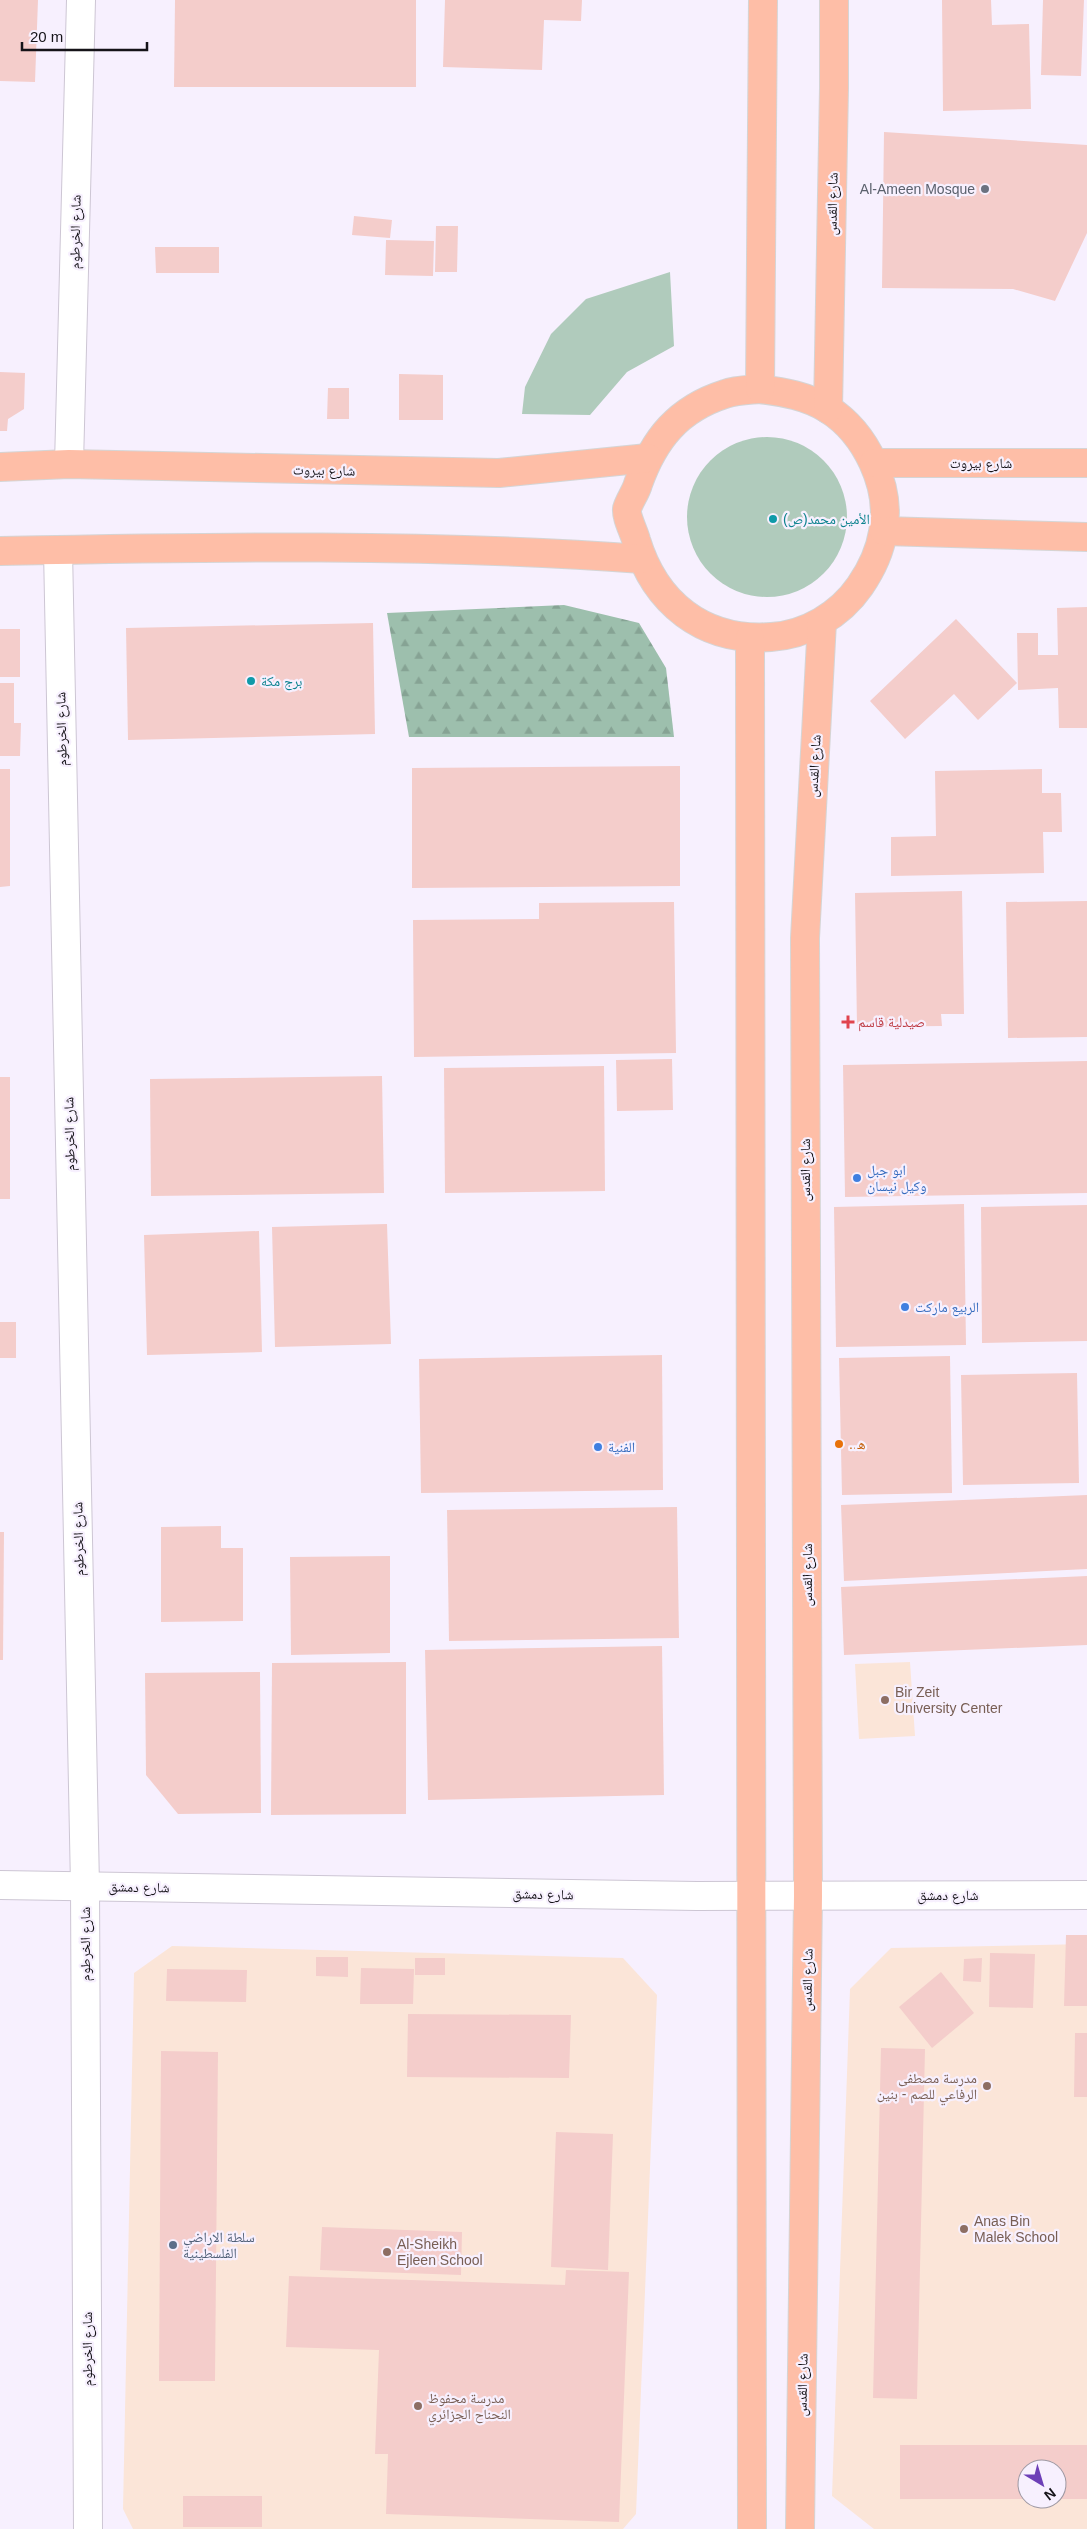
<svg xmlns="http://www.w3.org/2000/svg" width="1087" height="2529" font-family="Arial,'Noto Naskh Arabic',sans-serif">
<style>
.education{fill:#fbe5d8;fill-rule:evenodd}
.grass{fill:#b0cbbc}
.forest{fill:url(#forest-firs)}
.building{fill:#f4cdcb}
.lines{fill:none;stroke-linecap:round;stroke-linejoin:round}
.minor-casing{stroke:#cdc6d4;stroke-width:30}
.major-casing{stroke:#d5d5d5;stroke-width:30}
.minor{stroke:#fff;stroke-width:28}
.major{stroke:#febea7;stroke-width:28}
.worship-dot{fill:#6b7280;stroke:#f7f0fe;stroke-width:2}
.culture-dot{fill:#0f9aa8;stroke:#f7f0fe;stroke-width:2}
.health-dot{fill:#e0444e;stroke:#f7f0fe;stroke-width:2}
.shop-dot{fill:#3f7fe0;stroke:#f7f0fe;stroke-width:2}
.food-dot{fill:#e8710a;stroke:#f7f0fe;stroke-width:2}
.education-dot{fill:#8d6e63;stroke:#f7f0fe;stroke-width:2}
.service-dot{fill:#5c6f8a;stroke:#f7f0fe;stroke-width:2}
.labels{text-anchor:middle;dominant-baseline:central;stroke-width:4.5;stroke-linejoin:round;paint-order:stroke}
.worship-label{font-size:14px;fill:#5b616d;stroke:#f7f0fe;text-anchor:end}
.street-label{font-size:14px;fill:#151318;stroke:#f7f0fe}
.culture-label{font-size:14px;fill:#0d838f;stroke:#f7f0fe;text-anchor:start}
.health-label{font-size:14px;fill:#be3a42;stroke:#f7f0fe;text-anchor:start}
.shop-label{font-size:14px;fill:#366cbe;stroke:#f7f0fe;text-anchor:start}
.food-label{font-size:14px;fill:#c56008;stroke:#f7f0fe;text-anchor:start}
.education-label{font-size:14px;fill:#785e54;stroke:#f7f0fe;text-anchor:start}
.service-label{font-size:14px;fill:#4e5e75;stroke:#f7f0fe;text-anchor:start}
</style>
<defs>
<pattern id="forest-firs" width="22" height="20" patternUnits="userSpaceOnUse" patternTransform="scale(1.25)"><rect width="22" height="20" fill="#9dbfad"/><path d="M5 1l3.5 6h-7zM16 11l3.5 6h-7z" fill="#86a394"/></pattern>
</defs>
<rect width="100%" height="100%" fill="#f7f0fe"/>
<!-- education -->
<g class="education">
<polygon points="910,1662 915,1736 859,1739 855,1664"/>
<path d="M1087,1944V2529H874L832,2496L850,1989L891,1948ZM1027,2469H1057V2499H1027Z"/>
<polygon points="172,1946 623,1958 657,1995 636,2514 623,2529 133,2529 123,2509 134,1973"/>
</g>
<!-- grass -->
<g class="grass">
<polygon points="670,272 674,346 627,372 590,415 522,414 525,387 551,334 586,299"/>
<circle cx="767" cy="517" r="80"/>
</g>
<!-- forest -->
<polygon class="forest" points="564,605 639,623 666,668 674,737 409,737 387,613"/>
<!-- building -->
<g class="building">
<polygon points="0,0 38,0 35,82 0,81"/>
<polygon points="175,0 416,0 416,87 174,87"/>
<polygon points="445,0 582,0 581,21 544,20 542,70 443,67"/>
<polygon points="942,0 991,0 992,25 1029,24 1031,109 943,111"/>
<polygon points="1043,0 1084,0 1081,76 1041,75"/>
<polygon points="884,132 1087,145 1087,233 1055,301 1013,289 882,288"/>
<polygon points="354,216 392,220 390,238 352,235"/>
<polygon points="436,226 458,226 457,272 435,272"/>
<polygon points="386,240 434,241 433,276 385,275"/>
<polygon points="155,247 219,247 219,273 156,273"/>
<polygon points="0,372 25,373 24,409 8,419 7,431 0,431"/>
<polygon points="399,374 443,375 443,420 399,420"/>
<polygon points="328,388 349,388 349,419 327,419"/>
<polygon points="1087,607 1087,728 1059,728 1058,688 1018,690 1017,633 1038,633 1038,655 1058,655 1057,608"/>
<polygon points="956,619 1017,683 978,720 954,694 905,739 870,701"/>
<polygon points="373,623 375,734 128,740 126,628"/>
<rect x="0" y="629" width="20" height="48"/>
<polygon points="0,683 14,683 14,723 21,723 20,756 0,756"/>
<polygon points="680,766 680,886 412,888 412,768"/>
<polygon points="0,769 10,769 10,886 0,887"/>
<polygon points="1042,769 1042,793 1061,793 1062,832 1043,832 1044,873 891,876 891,837 936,836 935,771"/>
<polygon points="962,891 964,1014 941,1014 942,1026 857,1027 855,893"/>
<polygon points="1087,901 1087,1037 1008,1038 1006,902"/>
<polygon points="674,902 676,1053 414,1057 413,920 539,919 539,903"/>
<polygon points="672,1059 673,1110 617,1111 616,1060"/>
<polygon points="1087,1061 1087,1193 845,1197 843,1065"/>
<polygon points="604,1066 605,1191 445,1193 444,1068"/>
<polygon points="382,1076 384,1193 151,1196 150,1079"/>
<rect x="0" y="1077" width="10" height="122"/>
<polygon points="964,1204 966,1345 836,1347 834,1207"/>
<polygon points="1087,1205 1087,1341 982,1343 981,1207"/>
<polygon points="387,1224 391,1344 275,1347 272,1227"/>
<polygon points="259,1231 262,1352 147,1355 144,1235"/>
<rect x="0" y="1322" width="16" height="36"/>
<polygon points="662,1355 663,1490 421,1493 419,1359"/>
<polygon points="950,1356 952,1493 842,1495 839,1358"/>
<polygon points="1077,1373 1079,1483 963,1485 961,1375"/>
<polygon points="1087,1495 1087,1569 844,1581 841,1505"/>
<polygon points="677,1507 679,1638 449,1641 447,1510"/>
<polygon points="221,1526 221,1548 243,1548 243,1621 161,1622 161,1527"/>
<polygon points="0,1532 4,1532 3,1660 0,1660"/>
<polygon points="390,1556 390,1653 291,1655 290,1557"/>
<polygon points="1087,1576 1087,1645 844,1655 841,1587"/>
<polygon points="662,1646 664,1795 428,1800 425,1650"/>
<polygon points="406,1662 406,1814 271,1815 272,1663"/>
<polygon points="260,1672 261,1813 178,1814 146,1775 145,1673"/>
<polygon points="1066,1935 1087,1935 1087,2006 1064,2006"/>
<polygon points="990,1953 1035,1954 1033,2008 989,2007"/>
<polygon points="316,1957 348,1957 348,1977 316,1976"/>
<rect x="415" y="1958" width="30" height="17"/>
<polygon points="982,1958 981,1982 963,1981 964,1959"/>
<polygon points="361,1968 414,1969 413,2004 360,2004"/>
<polygon points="167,1969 247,1970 246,2002 166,2001"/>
<polygon points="941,1972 974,2013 932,2048 899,2007"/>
<polygon points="408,2014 571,2015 569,2078 407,2077"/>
<polygon points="1075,2033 1087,2033 1087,2097 1074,2097"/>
<polygon points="881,2048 925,2049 917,2399 873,2398"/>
<polygon points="161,2051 218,2052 215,2381 159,2381"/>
<polygon points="556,2132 613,2134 608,2270 551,2267"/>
<polygon points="322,2227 462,2232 461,2275 320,2270"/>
<polygon points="566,2270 629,2272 619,2522 386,2514 388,2454 375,2454 379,2350 286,2347 289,2276 565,2285"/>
<polygon points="900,2445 1087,2445 1087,2499 1057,2499 1057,2469 1027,2469 1027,2499 900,2499"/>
<rect x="183" y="2496" width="79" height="31"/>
</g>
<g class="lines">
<defs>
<g id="minor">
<polyline points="69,464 81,0"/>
<polyline points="58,550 85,1886 88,2529"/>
<polyline points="0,1885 697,1896 1087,1895"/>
</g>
<g id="major">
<path d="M760,389C784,392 807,396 828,409C866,433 892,487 883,532C880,551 871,570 860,586C840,615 806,635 771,637C703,642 655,603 636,540C634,532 626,517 627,509C629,501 636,492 638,484C654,439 678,409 725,394C736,390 749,390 760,389Z"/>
<polyline points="760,389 763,0"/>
<polyline points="828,409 834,88 834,0"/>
<polyline points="874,463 1087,463"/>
<polyline points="0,467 69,464 499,473 648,458"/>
<polyline points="884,531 1087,537"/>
<path d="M0,551C214,547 429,543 642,559"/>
<polyline points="750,639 752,2529"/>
<polyline points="800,2529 808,1896 805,938 822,622"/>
</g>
</defs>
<!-- minor casing -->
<use href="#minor" class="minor-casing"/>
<!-- major casing -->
<use href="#major" class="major-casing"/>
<!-- minor -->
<use href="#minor" class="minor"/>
<!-- major -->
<use href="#major" class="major"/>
</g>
<!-- markers -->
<circle class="worship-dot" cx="985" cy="189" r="5"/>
<g class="culture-dot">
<circle cx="773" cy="519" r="5"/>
<circle cx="251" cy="681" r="5"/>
</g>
<path class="health-dot" d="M845.5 1014.5h5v5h5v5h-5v5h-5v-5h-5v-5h5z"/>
<g class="shop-dot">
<circle cx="857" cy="1178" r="5"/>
<circle cx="905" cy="1307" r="5"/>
<circle cx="598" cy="1447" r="5"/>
</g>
<circle class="food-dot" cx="839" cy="1444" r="5"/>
<g class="education-dot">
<circle cx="885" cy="1700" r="5"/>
<circle cx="987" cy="2086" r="5"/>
<circle cx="964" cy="2229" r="5"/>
<circle cx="387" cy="2252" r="5"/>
<circle cx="418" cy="2406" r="5"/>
</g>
<circle class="service-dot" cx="173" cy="2245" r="5"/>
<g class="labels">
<!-- worship labels -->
<g class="worship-label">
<text x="975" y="189">Al-Ameen Mosque</text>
</g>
<!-- street labels -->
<g class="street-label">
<text transform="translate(832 204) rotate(-89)">شارع القدس</text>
<text transform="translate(75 232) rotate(-89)">شارع الخرطوم</text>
<text x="981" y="463">شارع بيروت</text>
<text transform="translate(324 470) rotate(1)">شارع بيروت</text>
<text transform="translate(61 729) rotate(-91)">شارع الخرطوم</text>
<text transform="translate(814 766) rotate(-87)">شارع القدس</text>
<text transform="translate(69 1134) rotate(-91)">شارع الخرطوم</text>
<text transform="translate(805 1170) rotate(-90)">شارع القدس</text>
<text transform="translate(78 1539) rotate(-91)">شارع الخرطوم</text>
<text transform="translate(807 1575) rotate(-90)">شارع القدس</text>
<text transform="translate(139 1887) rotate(1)">شارع دمشق</text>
<text transform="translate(543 1894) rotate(1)">شارع دمشق</text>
<text x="948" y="1895">شارع دمشق</text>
<text transform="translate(85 1944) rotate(-90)">شارع الخرطوم</text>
<text transform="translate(807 1980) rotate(-89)">شارع القدس</text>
<text transform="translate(87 2349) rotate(-90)">شارع الخرطوم</text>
<text transform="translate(802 2385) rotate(-89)">شارع القدس</text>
</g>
<!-- culture labels -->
<g class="culture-label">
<text x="783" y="519">الأمين محمد(ص)</text>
<text x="261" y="681">برج مكة</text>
</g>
<!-- health labels -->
<g class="health-label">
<text x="858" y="1022">صيدلية قاسم</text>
</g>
<!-- shop labels -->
<g class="shop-label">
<text x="867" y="1170">ابو جبل<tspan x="867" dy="16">وكيل نيسان</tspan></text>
<text x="915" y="1307">الربيع ماركت</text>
<text x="608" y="1447">الفنية</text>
</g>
<!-- food labels -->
<g class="food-label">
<text x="849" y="1444">..ه</text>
</g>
<!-- education labels -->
<g class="education-label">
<text x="895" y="1692">Bir Zeit<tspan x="895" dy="16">University Center</tspan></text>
<text x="977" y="2078" text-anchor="end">مدرسة مصطفى<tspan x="977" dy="16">الرفاعي للصم - بنين</tspan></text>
<text x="974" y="2221">Anas Bin<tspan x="974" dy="16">Malek School</tspan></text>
<text x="397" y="2244">Al-Sheikh<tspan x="397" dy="16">Ejleen School</tspan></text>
<text x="428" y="2398">مدرسة محفوظ<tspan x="428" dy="16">النحناح الجزائري</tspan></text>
</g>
<!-- service labels -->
<g class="service-label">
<text x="183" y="2237">سلطة الاراضي<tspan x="183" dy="16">الفلسطينية</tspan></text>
</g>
</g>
<!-- north arrow -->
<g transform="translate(1042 2484) rotate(142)"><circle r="24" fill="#f7f0fe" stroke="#9d98a2"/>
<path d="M0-4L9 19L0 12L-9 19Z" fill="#6d3fb7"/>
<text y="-8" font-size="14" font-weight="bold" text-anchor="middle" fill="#151318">N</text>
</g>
<!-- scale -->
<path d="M22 42v8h125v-8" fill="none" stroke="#151318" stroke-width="2.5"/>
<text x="30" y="42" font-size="15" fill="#151318" stroke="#f7f0fe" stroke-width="4" paint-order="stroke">20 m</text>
</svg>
